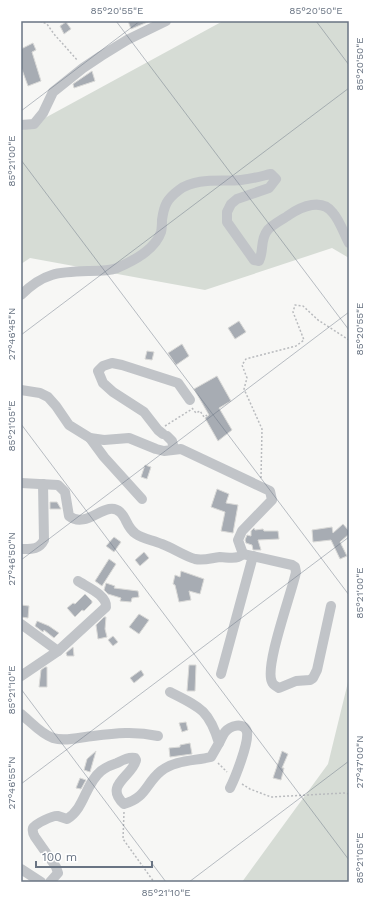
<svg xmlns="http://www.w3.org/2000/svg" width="370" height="903" font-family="'Work Sans',sans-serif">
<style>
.green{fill:#d6dcd5}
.building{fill:#a7acb3;stroke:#d9d9d7}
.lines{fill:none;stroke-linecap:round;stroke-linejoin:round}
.path{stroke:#b9bbbe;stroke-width:1.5;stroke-dasharray:2 2;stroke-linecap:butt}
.minor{stroke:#c1c4c8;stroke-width:10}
.ticks{fill:none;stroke:#697483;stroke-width:1;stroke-opacity:0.45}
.neatline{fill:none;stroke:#697483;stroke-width:1.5}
.ticks-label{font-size:10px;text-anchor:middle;fill:#697483}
</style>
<rect width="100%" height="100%" fill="#f7f7f5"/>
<!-- green -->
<g class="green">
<polygon points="223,21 349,21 349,258 332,248 205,290 30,258 21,264 21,131"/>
<polygon points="349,678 349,882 242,882 328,764"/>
</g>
<!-- building -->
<g class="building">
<polygon points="128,21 150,21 131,29"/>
<polygon points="66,22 71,29 64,34 60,26"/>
<polygon points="33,43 36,50 32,52 41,81 28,86 21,67 21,49"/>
<polygon points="92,71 95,81 74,88 73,84"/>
<polygon points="239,321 246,332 235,339 228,328"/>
<polygon points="182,344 189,356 176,365 168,353"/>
<polygon points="147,351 154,352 152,360 145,359"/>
<polygon points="217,376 231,401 219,408 232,430 218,441 205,418 209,415 194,389"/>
<polygon points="145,465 151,467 147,479 141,477"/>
<polygon points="217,489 229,494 226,503 238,505 233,533 221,531 225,512 211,507"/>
<polygon points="50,502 57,502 61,509 50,509"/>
<polygon points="343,524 349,531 349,534 340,542 347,556 340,559 331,540 313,542 312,530 332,527 333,533"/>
<polygon points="254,528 255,530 263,529 264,531 278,531 279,539 258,540 261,550 253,550 252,545 246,543 245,540 247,535 251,536 251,531"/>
<polygon points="114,537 121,542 114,552 106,546"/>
<polygon points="144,552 149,558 140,566 135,560"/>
<polygon points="109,559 116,564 102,586 95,581"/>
<polygon points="181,571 204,579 200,594 189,591 191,600 179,602 175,585 173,584 175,575 180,577"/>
<polygon points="106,583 115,586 114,588 138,591 139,597 132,598 131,602 120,601 121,598 108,594 104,590"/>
<polygon points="85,594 92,601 92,603 84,611 82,610 75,617 67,608 73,603 75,604"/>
<polygon points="21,605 29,606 28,618 21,617"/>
<polygon points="139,614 149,620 139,634 129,627"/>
<polygon points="104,617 106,617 105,629 107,637 98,639 96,625"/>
<polygon points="37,621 49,626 59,633 54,638 44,630 43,632 35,626"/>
<polygon points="113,636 118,642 113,646 108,640"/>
<polygon points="73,647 74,656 67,656 66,653"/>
<polygon points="189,665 196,665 195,691 187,691"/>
<polygon points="45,667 47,667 47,687 39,687 41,670"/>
<polygon points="141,670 144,675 134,683 130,678"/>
<polygon points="186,722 188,730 182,732 179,723"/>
<polygon points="190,743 192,754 170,757 169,748 180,747 180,745"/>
<polygon points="96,751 90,772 84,770 87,759"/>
<polygon points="282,751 288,754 282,768 284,768 281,780 273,778"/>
<polygon points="80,778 86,780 81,789 76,788"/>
</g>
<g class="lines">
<!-- path -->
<g class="path">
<polyline points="40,21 47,24 54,34 77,60"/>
<polyline points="192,408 196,413 200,411 204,417 207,415"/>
<polyline points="165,426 192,409"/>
<polyline points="261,478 262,429 244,389 247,378 242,365 246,359 296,346 304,340 293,312 295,305 303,306 318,320 349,340"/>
<polyline points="218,763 227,772"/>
<polyline points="242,784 250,789 271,797 344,793 349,794"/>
<polyline points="124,812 123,839 154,882"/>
</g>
<!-- minor -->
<g class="minor">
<polyline points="21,125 34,124 43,113 53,92 83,68 101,56 127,40 166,21"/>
<path d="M21,295C44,272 59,272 90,271C99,271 109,271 117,268C133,261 155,250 161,232C162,228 162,224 162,220C164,205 167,199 179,190C196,177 222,182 241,180C251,179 262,176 271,174L276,179L269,188L237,199L231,204L227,212V222L254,260L259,261C264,251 260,240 267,231C271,225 282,220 289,215C302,206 322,198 333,213C340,221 344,234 349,243"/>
<path d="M21,390L40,393L48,397L56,406L69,425L90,438L104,440L129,438L156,449L164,451L181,449L270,491L272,500L242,531L238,540L243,554C243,554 239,557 238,557C233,559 225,557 220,557C211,558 204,561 195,559C184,556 173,548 162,544C153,540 143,539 136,534C126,527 127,518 120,512C106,499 87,530 69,516L65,492L58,485L21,483"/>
<polyline points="163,434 158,430 144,412 113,392 103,383 98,371 103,366 112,363 122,365 178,383 190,400"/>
<polyline points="167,436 172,441 174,449"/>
<polyline points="90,438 104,457 142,499"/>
<path d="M21,549C31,549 39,550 44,540L43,484"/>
<path d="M243,554L292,565L295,567L296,572C292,592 264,667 272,682C273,685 276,686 279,688L296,681L310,680L313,678L317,670L331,606"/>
<polyline points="21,624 58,651"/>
<polyline points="221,674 253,556"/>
<path d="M21,676L58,651L106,607C107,595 87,587 78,581"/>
<path d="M21,714C31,722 41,734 53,738C65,742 81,737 93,736C116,733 135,731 158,736"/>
<path d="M219,743C221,740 222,736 225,732C230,726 244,721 247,732C249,743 235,778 230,788"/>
<polyline points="21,869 41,882"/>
<path d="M50,882L58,873L56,867L35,837C33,834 32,832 33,828C35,824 53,815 58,816C61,817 64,818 67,819C85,808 85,784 101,771C106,767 111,765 117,763C123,760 128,757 135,758L136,760C133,776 103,785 124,804C147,797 145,784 161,771C175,760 194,761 211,757L219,743C209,710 200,707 170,692"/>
</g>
</g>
<!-- ticks -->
<path class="ticks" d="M116,21L349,330M316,21L349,65M21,111L140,21M21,160L349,595M21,335L349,88M21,424L349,860M21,560L349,312M21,689L166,882M21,784L349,537M189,882L349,761"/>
<!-- border -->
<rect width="370" height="903" fill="none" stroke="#ffffff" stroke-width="44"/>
<!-- scale -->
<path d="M36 861v6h116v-6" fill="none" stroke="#697483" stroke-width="2"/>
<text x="42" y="861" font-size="12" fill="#697483" stroke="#ffffff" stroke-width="3" paint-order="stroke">100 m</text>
<rect x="22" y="22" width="326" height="859" class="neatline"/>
<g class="ticks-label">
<text x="117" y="14">85°20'55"E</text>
<text x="316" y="14">85°20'50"E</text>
<text transform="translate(359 64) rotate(-90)" y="4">85°20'50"E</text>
<text transform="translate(11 161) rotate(-90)" y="4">85°21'00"E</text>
<text transform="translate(359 329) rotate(-90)" y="4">85°20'55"E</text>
<text transform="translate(11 334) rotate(-90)" y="4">27°46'45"N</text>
<text transform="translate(11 426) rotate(-90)" y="4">85°21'05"E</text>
<text transform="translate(11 559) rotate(-90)" y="4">27°46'50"N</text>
<text transform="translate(359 593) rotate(-90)" y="4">85°21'00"E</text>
<text transform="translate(11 690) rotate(-90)" y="4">85°21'10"E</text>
<text transform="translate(359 762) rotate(-90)" y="4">27°47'00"N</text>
<text transform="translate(11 783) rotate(-90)" y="4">27°46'55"N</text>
<text transform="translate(359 858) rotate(-90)" y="4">85°21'05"E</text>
<text x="166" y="896">85°21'10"E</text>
</g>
</svg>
